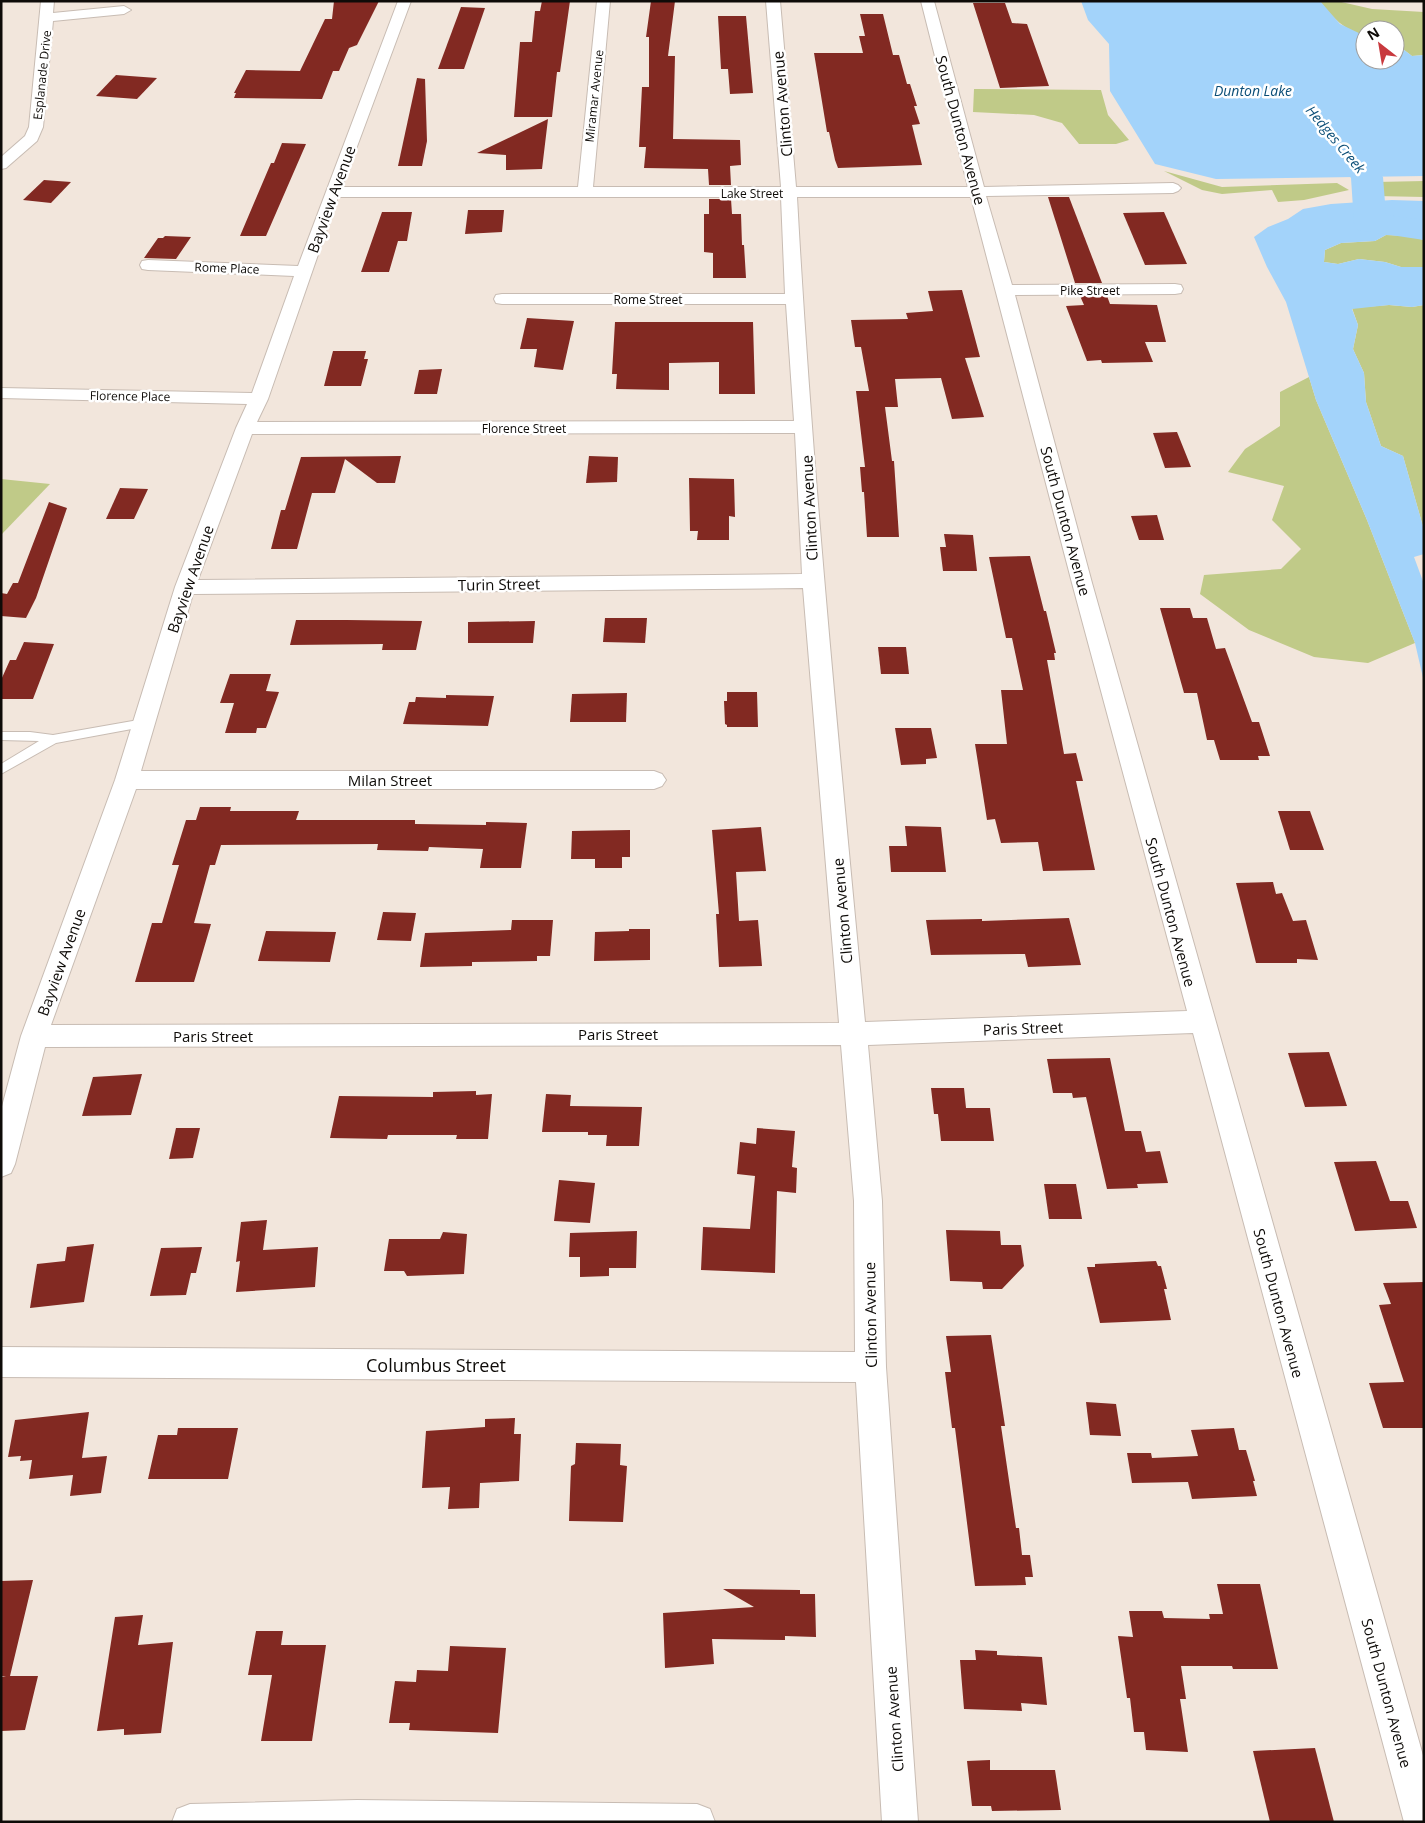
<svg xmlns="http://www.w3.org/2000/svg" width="1425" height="1823" font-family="'Open Sans',sans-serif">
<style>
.green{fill:#c0ca88}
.water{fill:#a3d3fa}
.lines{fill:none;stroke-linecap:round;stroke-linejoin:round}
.river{fill:#a3d3fa;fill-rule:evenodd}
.building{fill:#822922}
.service-casing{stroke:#c8bcb3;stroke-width:2}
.minor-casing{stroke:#c8bcb3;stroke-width:2}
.service{fill:#fff;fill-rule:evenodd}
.minor{fill:#fff;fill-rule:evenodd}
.labels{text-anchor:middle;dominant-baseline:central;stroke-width:5;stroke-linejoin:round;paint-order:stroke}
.far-street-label{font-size:12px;fill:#0e0b08;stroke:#fff}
.far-water-label{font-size:14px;font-style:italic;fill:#0b4e77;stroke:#fff}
.street-label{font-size:15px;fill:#0e0b08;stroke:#fff}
.near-street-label{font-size:18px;fill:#0e0b08;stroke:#fff}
</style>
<rect width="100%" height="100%" fill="#f2e6dc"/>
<!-- green -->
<g class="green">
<path d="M1320,1H1337L1372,9L1424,12V55L1412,56L1395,43V30H1365V36C1346,31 1331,17 1320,1Z"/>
<polygon points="974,89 1101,90 1108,115 1129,140 1116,144 1079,144 1062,123 1034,115 973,112"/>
<polygon points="1164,171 1222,187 1337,183 1349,190 1304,200 1278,202 1272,190 1222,194 1202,190"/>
<polygon points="1424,181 1424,197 1375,196 1373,189 1376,182"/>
<polygon points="1386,235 1410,236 1424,240 1424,267 1401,267 1385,262 1359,259 1338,264 1324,262 1325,250 1341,243 1375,241"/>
<polygon points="1389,305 1412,307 1424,305 1424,530 1403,456 1381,446 1366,402 1364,373 1353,349 1358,325 1352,308"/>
<polygon points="1309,377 1316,400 1367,520 1415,643 1368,663 1314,657 1249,630 1200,594 1204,575 1281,569 1301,549 1272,520 1284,486 1228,472 1245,449 1280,426 1280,392"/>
<polygon points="1,479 50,484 1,535"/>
</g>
<!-- water -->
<g class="water">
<polygon points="1081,1 1320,1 1340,24 1365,36 1365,60 1395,60 1395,43 1412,56 1424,55 1424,176 1216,179 1155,164 1110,91 1109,44 1088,20"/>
<polygon points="1392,200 1424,201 1424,240 1410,236 1386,235 1375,241 1341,243 1325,250 1324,262 1338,264 1359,259 1385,262 1401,267 1424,267 1424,305 1412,307 1389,305 1352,309 1358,325 1353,349 1364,373 1366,402 1381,446 1403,456 1424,530 1424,554 1414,557 1424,584 1424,682 1415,643 1367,520 1316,400 1286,302 1267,267 1254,237 1268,227 1288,219 1303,209 1331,204"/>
</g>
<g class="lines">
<!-- river -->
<polygon class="river" points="1322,114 1333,117 1383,177 1386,215 1424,220 1424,240 1358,230 1354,223 1351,178 1307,123 1311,117"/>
</g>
<!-- building -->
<g class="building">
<polygon points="334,1 379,1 357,45 349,48 339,71 333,71 322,99 234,98 236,93 234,93 246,70 300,71 325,19 332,19"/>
<polygon points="542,1 570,1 560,72 557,72 552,117 514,117 520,42 532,42 535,11 540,11"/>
<polygon points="651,1 675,1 668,56 675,56 673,139 740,140 741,165 730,166 731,185 709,185 708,169 644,168 646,147 639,147 642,87 649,87 649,37 646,37"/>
<polygon points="973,3 1005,3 1012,23 1027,24 1049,86 1000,88"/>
<polygon points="461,7 485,8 464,69 438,69"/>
<polygon points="860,14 883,14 893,55 899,55 907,84 910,84 917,106 914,106 920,124 912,125 922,165 838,168 835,160 829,132 827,132 814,53 863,53 859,36 865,36"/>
<polygon points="718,16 746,16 753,93 730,94 728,69 721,69"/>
<polygon points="116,75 157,78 137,99 96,96"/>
<polygon points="417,78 425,79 427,141 422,166 398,166"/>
<polygon points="548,119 542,169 506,170 506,155 477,153"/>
<polygon points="282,143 306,144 266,236 240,236 271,163 274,163"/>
<polygon points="44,180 71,182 51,203 23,200"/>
<polygon points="1048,197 1069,197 1102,283 1075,283"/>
<polygon points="709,199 731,199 732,214 741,214 742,245 744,245 746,278 713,278 713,253 704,252 704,214 709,214"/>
<polygon points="468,210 504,210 502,232 465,234"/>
<polygon points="382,212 412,212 407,241 398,241 389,272 361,272"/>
<polygon points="1164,212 1187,264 1145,265 1123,213"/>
<polygon points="165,236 191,237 176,259 144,258 158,238 163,238"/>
<polygon points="962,290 980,357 965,358 984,417 952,419 941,378 895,379 898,407 885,407 892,461 894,461 899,537 867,537 864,492 862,492 860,467 865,467 856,391 869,391 861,347 855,347 851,320 908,319 906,313 933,311 928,291"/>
<polygon points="1080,296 1107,296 1110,304 1157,305 1166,342 1145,342 1153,362 1102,363 1101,360 1087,361 1066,306 1084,305"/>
<polygon points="527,318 574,321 563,370 534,367 537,349 520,349"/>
<polygon points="615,322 753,322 755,394 719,394 719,362 669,363 669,390 616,389 617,374 612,374"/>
<polygon points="333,351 366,351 364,359 368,359 361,386 324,386"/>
<polygon points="442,369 437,394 414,394 419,370"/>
<polygon points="1177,432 1191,467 1165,468 1153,433"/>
<polygon points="401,456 395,483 377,483 345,459 335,493 312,493 297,549 271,549 281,510 285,510 301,457"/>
<polygon points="589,456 618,457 617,482 586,483"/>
<polygon points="689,478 734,479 735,517 729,516 729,540 697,540 698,531 690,531"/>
<polygon points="120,488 148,489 134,519 106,519"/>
<polygon points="49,502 67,508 36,598 26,618 1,616 1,593 7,594 13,583 18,583"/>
<polygon points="1157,515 1164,540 1139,540 1131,516"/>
<polygon points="944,534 973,535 977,571 943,571 940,547 946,547"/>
<polygon points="1030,556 1044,611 1046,611 1056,653 1054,653 1055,660 1047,660 1064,754 1076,753 1083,781 1076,781 1095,870 1043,871 1038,842 1001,843 995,819 987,820 975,744 1007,744 1001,690 1023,690 1012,638 1006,638 989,557"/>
<polygon points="1160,608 1190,608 1193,618 1207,618 1216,649 1225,648 1252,722 1259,722 1270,756 1258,756 1259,760 1220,760 1214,740 1207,740 1197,693 1184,693"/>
<polygon points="605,618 647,618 645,643 603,642"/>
<polygon points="296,620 347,620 422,621 416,650 382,650 383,644 290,645"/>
<polygon points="535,621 533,643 468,643 468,622"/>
<polygon points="24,642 54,644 33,699 1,699 1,680 10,660 16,660"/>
<polygon points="878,647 906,647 909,674 881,674"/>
<polygon points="230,674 271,674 266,691 279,692 266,728 257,728 256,733 225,733 234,703 220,703"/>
<polygon points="727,692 757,692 758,727 727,727 727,725 725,724 724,701 727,701"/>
<polygon points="627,693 626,722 570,722 572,694"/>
<polygon points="446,695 494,696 488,726 403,724 409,702 415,702 416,697 446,698"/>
<polygon points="895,728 931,728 937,758 926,759 926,764 901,765"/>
<polygon points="200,807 231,807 230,811 299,811 296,820 415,820 415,824 486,825 486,822 527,823 521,868 480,868 483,849 429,847 428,851 377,850 378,844 221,845 215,865 210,865 194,923 211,924 194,982 135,982 152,923 162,923 179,865 172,865 186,820 196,820"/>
<polygon points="1278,811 1310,811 1324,850 1290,850"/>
<polygon points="905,826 941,827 946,872 891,872 889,846 907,846"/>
<polygon points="761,827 766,871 736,872 739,921 758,920 762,966 719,967 716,914 719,914 712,830"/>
<polygon points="630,830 630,857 622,857 622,868 595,868 595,859 571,859 572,831"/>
<polygon points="1273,882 1276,894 1282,893 1293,921 1306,920 1318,960 1297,959 1297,963 1256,963 1236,883"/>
<polygon points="383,912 416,913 411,941 377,940"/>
<polygon points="1069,918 1081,965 1028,967 1025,954 931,955 926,920 982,919 982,921"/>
<polygon points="512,920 553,920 550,956 537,956 537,961 472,962 472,966 420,967 425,933 511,930"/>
<polygon points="629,929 650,929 650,960 594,961 595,932 629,931"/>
<polygon points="266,931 336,932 330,962 258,961"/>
<polygon points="1329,1052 1347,1106 1305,1107 1288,1053"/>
<polygon points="1110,1058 1125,1131 1141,1131 1146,1152 1160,1151 1168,1183 1137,1184 1138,1188 1107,1189 1086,1097 1073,1098 1072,1093 1053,1093 1047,1059"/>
<polygon points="142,1074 131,1115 82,1116 93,1077"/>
<polygon points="931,1088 964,1088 966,1108 990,1108 994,1141 941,1141 938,1114 934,1114"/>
<polygon points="476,1091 476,1095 492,1094 488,1139 456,1139 457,1135 388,1135 387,1139 330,1138 339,1096 433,1097 433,1092"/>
<polygon points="546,1094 571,1095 570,1106 642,1107 639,1146 606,1146 607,1135 588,1135 588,1132 542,1132"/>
<polygon points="176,1128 200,1128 193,1158 169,1159"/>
<polygon points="757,1128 795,1131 792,1167 797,1168 796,1193 777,1191 775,1273 701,1270 703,1227 750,1229 755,1176 737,1174 740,1142 756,1144"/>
<polygon points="1376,1161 1390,1201 1408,1201 1417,1228 1355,1231 1334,1162"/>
<polygon points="559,1180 595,1183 590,1223 554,1221"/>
<polygon points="1044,1184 1076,1184 1082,1219 1049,1219"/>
<polygon points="267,1220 263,1250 318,1247 315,1287 236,1292 240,1261 236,1262 241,1222"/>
<polygon points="946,1230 1000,1231 1001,1245 1021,1245 1024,1266 1002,1289 983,1289 982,1282 950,1281"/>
<polygon points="637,1231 636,1268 609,1268 609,1276 580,1277 580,1257 569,1257 570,1233"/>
<polygon points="443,1232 467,1234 464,1274 407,1276 404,1271 384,1271 389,1239 440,1239"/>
<polygon points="94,1244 84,1302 30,1308 37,1264 65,1261 67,1247"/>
<polygon points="202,1247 196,1273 191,1273 186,1295 150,1296 161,1248"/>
<polygon points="1156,1261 1158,1266 1161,1266 1167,1289 1164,1289 1171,1320 1100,1323 1087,1267 1095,1267 1095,1264"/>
<polygon points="1424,1282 1424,1428 1383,1428 1369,1383 1404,1382 1379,1305 1391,1304 1383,1283"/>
<polygon points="991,1335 1005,1426 1001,1426 1016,1528 1019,1528 1022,1555 1030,1555 1033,1577 1025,1577 1026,1585 975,1586 955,1428 952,1428 945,1372 951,1372 946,1336"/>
<polygon points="1086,1402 1116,1404 1121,1436 1090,1435"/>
<polygon points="89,1412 82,1458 107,1456 101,1493 70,1496 73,1475 29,1479 32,1460 20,1461 21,1456 8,1457 15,1420"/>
<polygon points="515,1418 514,1434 521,1434 519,1481 480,1483 479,1508 448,1509 450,1487 422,1488 426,1431 485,1427 485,1419"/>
<polygon points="178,1428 238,1428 228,1479 148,1479 158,1435 177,1435"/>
<polygon points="1234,1428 1239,1450 1246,1450 1255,1481 1253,1481 1257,1496 1192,1499 1188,1482 1132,1483 1127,1453 1151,1453 1152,1458 1198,1456 1191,1430"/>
<polygon points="576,1443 621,1444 620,1465 627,1466 623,1522 569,1521 571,1466 575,1464"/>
<polygon points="33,1580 10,1676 38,1676 25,1730 1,1731 1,1677 6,1676 1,1676 1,1581"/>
<polygon points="1217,1584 1260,1584 1278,1669 1233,1669 1232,1666 1181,1666 1186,1699 1180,1699 1188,1752 1146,1750 1144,1732 1134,1732 1130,1698 1127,1698 1118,1636 1133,1637 1129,1611 1162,1611 1164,1618 1210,1619 1209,1614 1223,1614"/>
<polygon points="723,1589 800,1590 800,1594 815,1594 816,1637 785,1636 785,1640 712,1639 714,1664 665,1668 663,1613 754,1607"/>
<polygon points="143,1615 138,1645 173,1642 161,1733 124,1735 124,1729 97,1731 115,1617"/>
<polygon points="256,1631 283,1631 281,1645 326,1645 312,1741 261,1741 272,1675 248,1675"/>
<polygon points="450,1646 506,1648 498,1733 409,1730 410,1723 389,1723 395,1681 416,1682 417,1670 448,1671"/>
<polygon points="975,1650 997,1651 997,1655 1042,1657 1047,1705 1021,1703 1022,1711 964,1709 960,1660 976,1660"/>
<polygon points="1315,1748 1334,1822 1270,1822 1253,1751"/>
<polygon points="990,1760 990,1770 1055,1770 1061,1810 992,1811 991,1806 972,1806 967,1761"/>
</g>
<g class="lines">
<defs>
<polygon id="service" points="144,719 148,720 150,723 148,726 56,743 1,774 1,764 39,741 1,740 1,732 30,732 53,735"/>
<g id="minor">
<polygon points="41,1 54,1 53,13 124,6 131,10 124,14 53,21 43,127 37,141 6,168 1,169 1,157 25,136 29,127"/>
<path d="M398,1H411L342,187H578L597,1H610L593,187H781L766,1H780L796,187H968L921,1H934L984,187L1173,183L1178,185L1181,188L1178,191L1173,193L986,196L1012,285L1175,284L1181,285L1183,289L1181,293L1175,294L1015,295L1092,583L1424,1759V1822H1404L1193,1033L868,1045L882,1201L886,1367L918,1822H882L856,1382L1,1377V1347L855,1352L854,1201L841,1045L45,1047L15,1164L11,1173L1,1177V1110L21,1036L115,780L175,587L236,428L247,404L1,398V388L252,393L294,276L148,270L142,269L140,265L142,261L148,260L298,266ZM338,197H781L785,294H502L496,295L494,299L496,303L502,304H786L794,421L257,422L268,399ZM797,197H971L1072,583L1187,1011L865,1022C839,747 812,473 797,197ZM795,433L802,574L198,580L252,434ZM803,588L839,1023L51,1025L136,789H654L662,786L666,780L662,774L654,771H141L193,594Z"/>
<polygon points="357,1800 697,1804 710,1809 715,1822 172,1822 177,1809 190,1804"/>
</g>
</defs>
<!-- service casing -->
<use href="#service" class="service-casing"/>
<!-- minor casing -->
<use href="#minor" class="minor-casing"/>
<!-- service -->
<use href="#service" class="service"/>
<!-- minor -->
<use href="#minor" class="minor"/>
</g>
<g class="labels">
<!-- far-street labels -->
<g class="far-street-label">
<text transform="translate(42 75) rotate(-84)">Esplanade Drive</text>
<text transform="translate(594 96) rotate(-84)">Miramar Avenue</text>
<text x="752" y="193">Lake Street</text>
<text transform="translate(227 268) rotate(2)">Rome Place</text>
<text x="1090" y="290">Pike Street</text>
<text x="648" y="299">Rome Street</text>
<text transform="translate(130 396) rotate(1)">Florence Place</text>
<text x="524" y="428">Florence Street</text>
</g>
<!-- far-water labels -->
<g class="far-water-label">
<text x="1253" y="90">Dunton Lake</text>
<text transform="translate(1336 139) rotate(50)">Hedges Creek</text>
</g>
<!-- street labels -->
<g class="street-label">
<text transform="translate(782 104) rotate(-95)">Clinton Avenue</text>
<text transform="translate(961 130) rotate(75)">South Dunton Avenue</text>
<text transform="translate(331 199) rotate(-70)">Bayview Avenue</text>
<text transform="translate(809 508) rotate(-93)">Clinton Avenue</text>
<text transform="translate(1066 521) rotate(75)">South Dunton Avenue</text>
<text transform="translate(190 579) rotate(-71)">Bayview Avenue</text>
<text transform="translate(499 584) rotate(-1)">Turin Street</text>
<text x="390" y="780">Milan Street</text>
<text transform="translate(842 911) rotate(-95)">Clinton Avenue</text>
<text transform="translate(1171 912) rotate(75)">South Dunton Avenue</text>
<text transform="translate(61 962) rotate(-70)">Bayview Avenue</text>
<text transform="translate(1023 1028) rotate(-2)">Paris Street</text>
<text x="618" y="1034">Paris Street</text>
<text x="213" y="1036">Paris Street</text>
<text transform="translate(1279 1303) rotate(75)">South Dunton Avenue</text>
<text transform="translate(870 1315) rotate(-91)">Clinton Avenue</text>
<text transform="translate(1387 1693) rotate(75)">South Dunton Avenue</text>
<text transform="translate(894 1719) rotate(-94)">Clinton Avenue</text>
</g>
<!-- near-street labels -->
<g class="near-street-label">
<text x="436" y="1365">Columbus Street</text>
</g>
</g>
<!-- border -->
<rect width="1425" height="1823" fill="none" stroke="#0e0b08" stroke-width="5"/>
<!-- north arrow -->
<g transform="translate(1380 45) rotate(329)"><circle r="24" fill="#ffffff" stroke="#9f9d9c"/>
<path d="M0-4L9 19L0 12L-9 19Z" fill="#c8393e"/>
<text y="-8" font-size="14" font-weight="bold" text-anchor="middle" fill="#0e0b08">N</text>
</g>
</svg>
